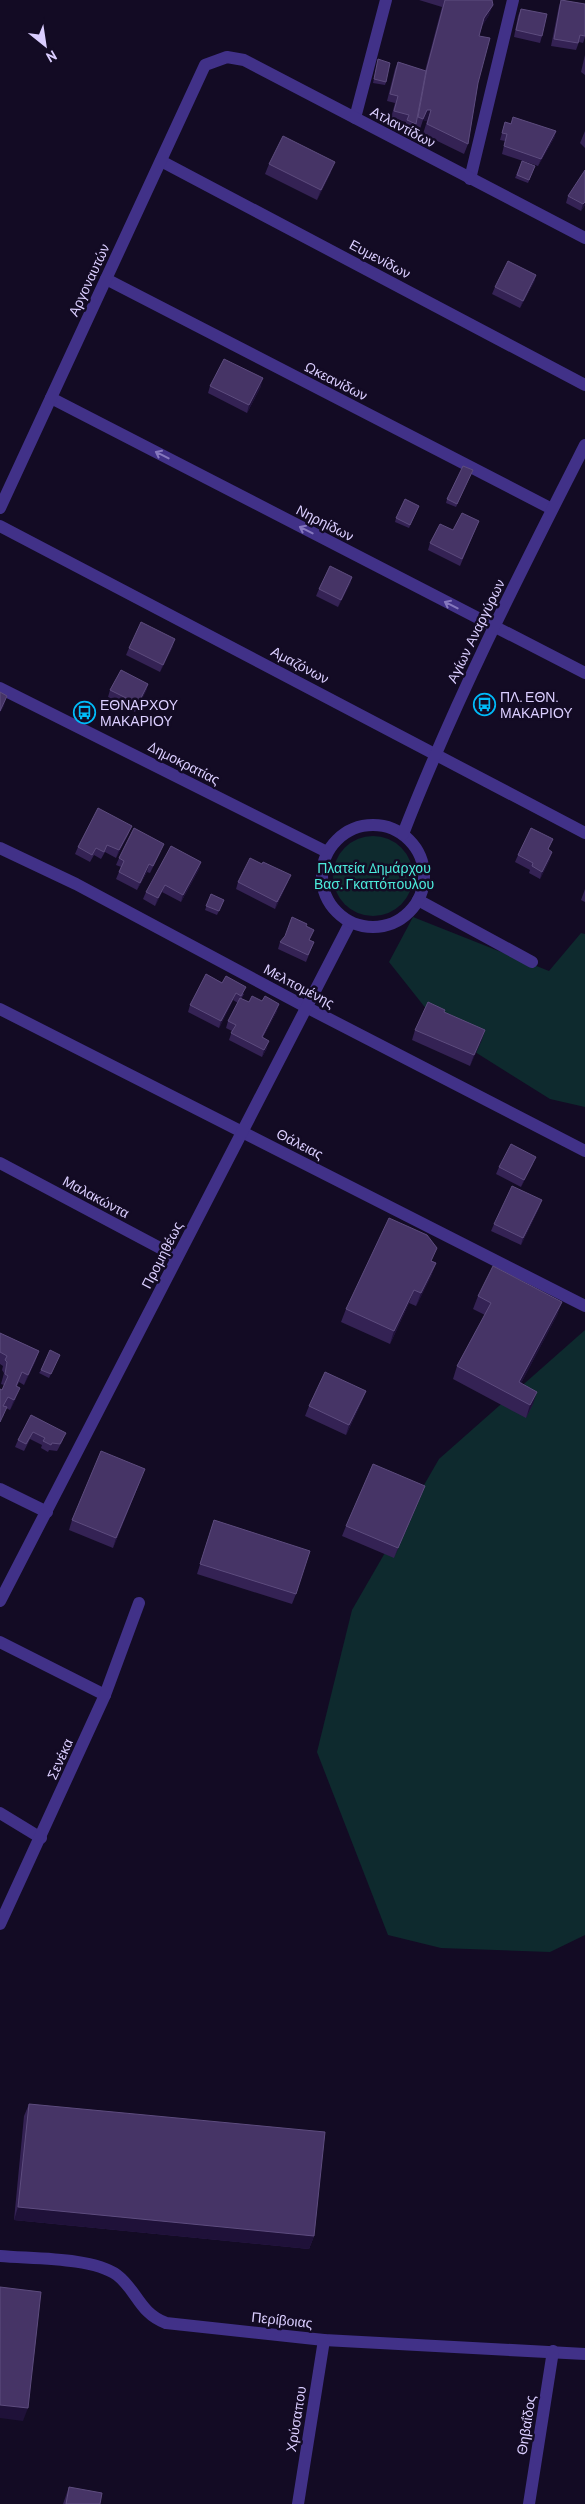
<svg xmlns="http://www.w3.org/2000/svg" width="585" height="2504" font-family="'PT Sans',sans-serif">
<style>
.green{fill:#0e2a2e}
.lines{fill:none;stroke-linecap:round;stroke-linejoin:round}
.minor{stroke:#413188;stroke-width:12}
.tertiary{stroke:#413188;stroke-width:12}
.wall{fill:#342254}
.shaded-wall{fill:#1f1139}
.building{fill:#463466;stroke:#5d4c7e}
.oneway{stroke:#8678be}
.labels{text-anchor:middle;dominant-baseline:central;stroke-width:5;stroke-linejoin:round;paint-order:stroke}
.street-label{font-size:14px;fill:#dbceff;stroke:#130b24}
.poi-label{font-size:14px;fill:#dbceff;stroke:#130b24;text-anchor:start}
.park-label{font-size:14px;fill:#4cecdc;stroke:#130b24}
</style>
<rect width="100%" height="100%" fill="#130b24"/>
<!-- green -->
<g class="green">
<circle cx="373" cy="876" r="40"/>
<polygon points="413,917 549,971 581,933 585,934 585,1107 550,1099 456,1040 435,1020 389,962"/>
<polygon points="585,1330 585,1935 550,1952 441,1948 388,1935 317,1752 352,1610 439,1459"/>
</g>
<g class="lines">
<!-- minor -->
<g class="minor">
<polyline points="355,118 386,0"/>
<polyline points="161,161 585,385"/>
<polyline points="470,179 513,0"/>
<polyline points="106,279 552,509"/>
<polyline points="51,398 585,673"/>
<polyline points="0,508 205,65 227,57 244,60 585,238"/>
<polyline points="0,526 585,833"/>
<polyline points="0,848 76,884 306,1007 585,1151"/>
<polyline points="418,900 532,962"/>
<polyline points="0,1009 585,1306"/>
<polyline points="0,1163 177,1257"/>
<polyline points="0,1489 47,1512"/>
<polyline points="0,1601 350,923"/>
<polyline points="0,1642 105,1695"/>
<polyline points="0,1813 41,1838"/>
<polyline points="0,1924 105,1695 139,1603"/>
<path d="M0,2256C31,2259 92,2257 117,2275C137,2290 139,2313 166,2323L324,2340L585,2354"/>
<polyline points="298,2504 324,2340"/>
<polyline points="529,2504 553,2351"/>
</g>
<!-- tertiary -->
<g class="tertiary">
<polyline points="0,688 327,852"/>
<circle cx="373" cy="876" r="51"/>
<path d="M403,834C455,700 520,573 585,445"/>
</g>
</g>
<!-- wall -->
<g class="wall">
<polygon points="419,0 492,0 489,15 482,26 479,36 478,83 468,144 464,154 423,134 427,121 423,120 420,129 415,128 414,131 405,127 406,122 391,118 395,103 387,101 395,69 398,62 425,71 442,7"/>
<polygon points="561,0 585,4 585,37 583,43 579,42 576,50 551,46 559,6"/>
<polygon points="521,9 542,36 540,43 514,37 518,16"/>
<polygon points="585,55 585,75 581,72"/>
<polygon points="378,59 386,82 385,85 373,83"/>
<polygon points="505,122 556,131 554,138 538,166 502,154 505,141 500,140"/>
<polygon points="585,131 585,148 580,143"/>
<polygon points="522,161 535,166 528,183 515,178"/>
<polygon points="269,164 331,172 317,200 265,174"/>
<polygon points="568,196 585,205 581,211 566,203"/>
<polygon points="536,275 534,282 520,308 492,294 495,287"/>
<polygon points="210,386 261,386 247,413 208,393"/>
<polygon points="473,470 456,507 446,503 447,499"/>
<polygon points="419,506 409,528 395,522 396,518"/>
<polygon points="479,521 460,566 428,550 430,543"/>
<polygon points="352,577 350,584 338,607 316,596 319,589"/>
<polygon points="173,646 160,672 126,655 129,648"/>
<polygon points="148,684 146,691 135,712 108,697 110,690"/>
<polygon points="129,833 116,858 105,852 101,859 94,855 90,862 75,854 78,847"/>
<polygon points="553,839 548,850 550,859 540,879 529,873 530,870 515,862 518,855"/>
<polygon points="161,851 150,873 147,872 137,890 116,879 121,867 116,865 119,858"/>
<polygon points="201,862 199,869 181,902 162,892 155,906 143,899 146,892"/>
<polygon points="238,882 288,882 275,909 236,889"/>
<polygon points="585,889 585,902 581,900"/>
<polygon points="211,894 224,900 217,915 205,910"/>
<polygon points="306,926 310,940 314,942 306,962 278,949 280,942"/>
<polygon points="206,974 244,994 241,999 249,1002 277,1011 263,1037 267,1048 262,1057 229,1040 232,1031 226,1028 228,1021 238,1003 233,1000 219,1028 188,1012 190,1005"/>
<polygon points="415,1030 485,1030 470,1066 412,1040"/>
<polygon points="533,1164 521,1187 496,1174 499,1167"/>
<polygon points="542,1200 539,1208 521,1245 491,1231 494,1224"/>
<polygon points="432,1261 436,1263 431,1276 416,1306 409,1303 390,1344 341,1322 346,1309"/>
<polygon points="478,1296 562,1302 557,1315 521,1383 533,1404 526,1418 453,1379 457,1366 485,1315 473,1309"/>
<polygon points="0,1333 39,1351 35,1362 24,1385 19,1382 17,1386 16,1398 10,1410 6,1408 3,1417 2,1390 4,1385 1,1384 4,1373 2,1370 3,1366 0,1364"/>
<polygon points="60,1355 49,1378 39,1373 41,1370"/>
<polygon points="366,1391 362,1401 346,1435 305,1416 309,1406"/>
<polygon points="31,1415 63,1440 57,1451 49,1450 48,1452 41,1448 42,1445 30,1439 24,1451 15,1447 18,1440"/>
<polygon points="141,1479 113,1548 69,1530 72,1520"/>
<polygon points="425,1486 394,1558 342,1536 346,1526"/>
<polygon points="214,1520 296,1594 292,1604 197,1574"/>
<polygon points="29,2104 314,2236 309,2249 14,2220 24,2116"/>
<polygon points="69,2487 100,2504 63,2504"/>
</g>
<!-- shaded-wall -->
<g class="shaded-wall">
<polygon points="493,5 489,15 481,28 484,18"/>
<polygon points="427,110 431,110 427,121 423,120"/>
<polygon points="556,131 554,138 538,166 541,159"/>
<polygon points="335,162 331,172 317,200 321,190"/>
<polygon points="585,202 585,205 581,211 583,204"/>
<polygon points="536,275 534,282 520,308 523,301"/>
<polygon points="263,378 261,386 247,413 249,405"/>
<polygon points="352,577 350,584 338,607 341,600"/>
<polygon points="175,639 173,646 160,672 163,665"/>
<polygon points="148,684 146,691 135,712 138,704"/>
<polygon points="7,696 4,706 0,713 0,711"/>
<polygon points="132,826 129,833 116,858 119,850"/>
<polygon points="552,852 550,859 540,879 542,872"/>
<polygon points="201,862 199,869 181,902 183,895"/>
<polygon points="149,864 147,872 137,890 140,883"/>
<polygon points="291,875 288,882 275,909 277,902"/>
<polygon points="165,885 162,892 155,906 158,898"/>
<polygon points="236,993 233,1000 219,1028 221,1021"/>
<polygon points="279,1004 277,1011 259,1044 262,1037"/>
<polygon points="485,1030 482,1040 470,1066 474,1055"/>
<polygon points="269,1041 267,1048 262,1057 264,1050"/>
<polygon points="536,1157 533,1164 521,1187 524,1180"/>
<polygon points="542,1200 539,1208 521,1245 523,1238"/>
<polygon points="436,1263 431,1276 416,1306 421,1293"/>
<polygon points="414,1290 409,1303 390,1344 394,1331"/>
<polygon points="562,1302 557,1315 515,1395 519,1382"/>
<polygon points="39,1351 35,1362 24,1385 28,1375"/>
<polygon points="20,1388 16,1398 10,1410 14,1400"/>
<polygon points="366,1391 362,1401 346,1435 349,1425"/>
<polygon points="537,1392 533,1404 526,1418 530,1405"/>
<polygon points="145,1469 141,1479 113,1548 116,1538"/>
<polygon points="425,1486 421,1496 394,1558 398,1548"/>
<polygon points="18,2207 314,2236 309,2249 14,2220"/>
<polygon points="0,2405 28,2408 23,2421 0,2418"/>
</g>
<!-- building -->
<g class="building">
<polygon points="445,0 492,0 493,5 484,18 479,36 490,38 478,83 468,144 427,124 431,110 427,110 423,119 418,117 427,68"/>
<polygon points="561,0 585,4 585,36 580,35 578,43 554,39"/>
<polygon points="521,9 547,14 542,36 516,30"/>
<polygon points="378,59 390,63 386,82 374,79"/>
<polygon points="398,62 426,71 416,124 407,120 409,115 394,111 398,96 390,94"/>
<polygon points="513,117 556,131 541,159 504,146 507,134 502,133 505,122 511,124"/>
<polygon points="283,136 335,162 321,190 269,164"/>
<polygon points="522,161 535,166 529,180 517,175"/>
<polygon points="585,170 585,202 583,204 568,196"/>
<polygon points="508,261 536,275 523,301 495,287"/>
<polygon points="224,359 263,378 249,405 210,386"/>
<polygon points="463,466 473,470 457,504 447,499"/>
<polygon points="405,499 419,506 410,525 396,518"/>
<polygon points="462,513 479,521 462,559 430,543 440,524 453,530"/>
<polygon points="330,566 352,577 341,600 319,589"/>
<polygon points="141,622 175,639 163,665 129,648"/>
<polygon points="121,670 148,684 138,704 110,690"/>
<polygon points="0,692 7,696 0,711"/>
<polygon points="98,808 132,826 119,850 107,845 104,852 96,848 92,855 78,847"/>
<polygon points="134,828 164,844 153,866 149,864 140,883 119,872 124,861 119,858"/>
<polygon points="531,828 553,839 548,849 552,852 542,872 532,866 533,863 518,855"/>
<polygon points="171,846 201,862 183,895 165,885 158,898 146,892"/>
<polygon points="250,858 262,864 263,862 291,875 277,902 238,882"/>
<polygon points="211,894 224,900 219,911 206,906"/>
<polygon points="292,917 307,924 306,926 314,930 309,940 314,942 308,955 280,942 285,936"/>
<polygon points="206,974 222,983 226,976 246,987 241,996 236,993 221,1021 190,1005"/>
<polygon points="252,996 262,1001 265,996 279,1004 262,1037 269,1041 264,1050 231,1033 236,1025 228,1021 240,998 249,1002"/>
<polygon points="428,1002 445,1010 444,1012 485,1030 474,1055 415,1030"/>
<polygon points="511,1144 536,1157 524,1180 499,1167"/>
<polygon points="512,1186 542,1200 523,1238 494,1224"/>
<polygon points="389,1218 427,1235 437,1248 431,1261 436,1263 421,1293 414,1290 394,1331 346,1309"/>
<polygon points="493,1266 562,1302 519,1382 537,1392 530,1405 457,1366 491,1303 478,1296"/>
<polygon points="0,1333 39,1351 28,1375 22,1372 16,1386 20,1388 14,1400 8,1397 3,1406 7,1407 0,1422 0,1389 2,1390 8,1376 5,1374 7,1362 5,1360 7,1356 0,1352"/>
<polygon points="50,1350 60,1355 51,1374 41,1370"/>
<polygon points="325,1372 366,1391 349,1425 309,1406"/>
<polygon points="31,1415 66,1433 60,1444 52,1443 51,1445 43,1441 45,1438 33,1432 26,1444 18,1440"/>
<polygon points="101,1451 145,1469 116,1538 72,1520"/>
<polygon points="373,1464 425,1486 398,1548 346,1526"/>
<polygon points="214,1520 310,1551 296,1594 200,1564"/>
<polygon points="29,2104 325,2132 314,2236 18,2207"/>
<polygon points="0,2287 41,2292 28,2408 0,2405"/>
<polygon points="69,2487 102,2493 100,2504 66,2504"/>
</g>
<!-- one-way arrows -->
<defs><path id="oneway-shaft" d="M-6 0H5M1.5-3L5.5 0L1.5 3" fill="none" stroke-width="1.6" stroke-linecap="round" stroke-linejoin="round" transform="scale(1.25)"/></defs>
<g class="oneway">
<use href="#oneway-shaft" transform="translate(162 455) rotate(-153)"/>
<use href="#oneway-shaft" transform="translate(306 530) rotate(-153)"/>
<use href="#oneway-shaft" transform="translate(451 605) rotate(-153)"/>
</g>
<!-- icons -->
<defs>
<symbol id="bus-ring" viewBox="-11 -11 22 22"><circle r="9.5" fill="#130b24" stroke="#00bbf9" stroke-width="1.5"/><path d="M-5-6H5V4H4V6H2V4H-2V6H-4V4H-5ZM-3.5-4V0h7V-4ZM-3.5 1.2v1.5H-2V1.2ZM2 1.2v1.5H3.5V1.2Z" fill="#00bbf9"/></symbol>
</defs>
<g fill-rule="evenodd">
<use href="#bus-ring" x="472" y="692" width="25" height="25"/>
<use href="#bus-ring" x="72" y="700" width="25" height="25"/>
</g>
<g class="labels">
<!-- street labels -->
<g class="street-label">
<text transform="translate(403 127) rotate(28)">Ατλαντίδων</text>
<text transform="translate(380 259) rotate(28)">Ευμενίδων</text>
<text transform="translate(89 280) rotate(-65)">Αργοναυτών</text>
<text transform="translate(336 381) rotate(27)">Ωκεανίδων</text>
<text transform="translate(325 523) rotate(27)">Νηρηίδων</text>
<text transform="translate(476 631) rotate(-64)">Αγίων Αναργύρων</text>
<text transform="translate(300 665) rotate(28)">Αμαζόνων</text>
<text transform="translate(184 763) rotate(27)">Δημοκρατίας</text>
<text transform="translate(299 986) rotate(28)">Μελπομένης</text>
<text transform="translate(300 1144) rotate(27)">Θάλειας</text>
<text transform="translate(96 1197) rotate(28)">Μαλακώντα</text>
<text transform="translate(162 1255) rotate(-63)">Προμηθέως</text>
<text transform="translate(60 1759) rotate(-66)">Σενέκα</text>
<text transform="translate(282 2320) rotate(6)">Περίβοιας</text>
<text transform="translate(296 2419) rotate(-81)">Χρύσαπου</text>
<text transform="translate(526 2425) rotate(-81)">Θηβαΐδος</text>
</g>
<!-- poi labels -->
<g class="poi-label">
<text x="500" y="697">ΠΛ. ΕΘΝ.<tspan x="500" dy="16">ΜΑΚΑΡΙΟΥ</tspan></text>
<text x="100" y="705">ΕΘΝΑΡΧΟΥ<tspan x="100" dy="16">ΜΑΚΑΡΙΟΥ</tspan></text>
</g>
<!-- park labels -->
<g class="park-label">
<text x="374" y="868">Πλατεία Δημάρχου<tspan x="374" dy="16">Βασ. Γκαττόπουλου</tspan></text>
</g>
</g>
<!-- north arrow -->
<g transform="translate(45 45) rotate(150)" stroke="#130b24" stroke-width="4" paint-order="stroke">
<path d="M0-4L9 19L0 12L-9 19Z" fill="#dbceff"/>
<text y="-8" font-size="14" font-weight="bold" text-anchor="middle" fill="#dbceff">N</text>
</g>
</svg>
